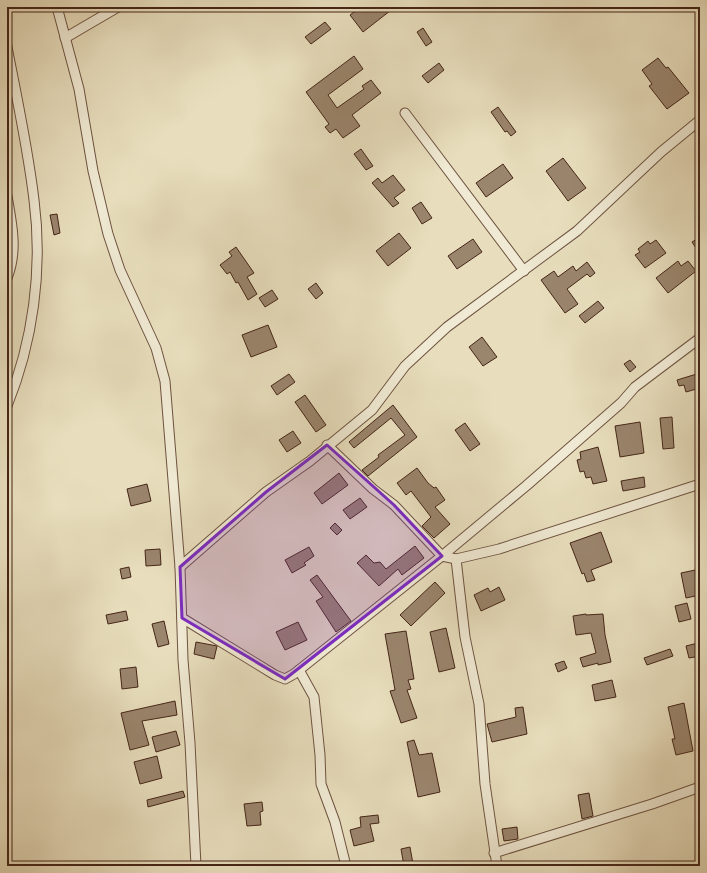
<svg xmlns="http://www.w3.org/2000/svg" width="707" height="873" font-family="'EB Garamond',serif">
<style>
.building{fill:#9a856d;stroke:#452517}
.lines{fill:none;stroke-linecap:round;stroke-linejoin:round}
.minor-casing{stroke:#6e5340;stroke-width:11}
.minor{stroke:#f0ead4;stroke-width:9}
.marked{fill:#7b2cbf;fill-opacity:0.2;stroke:#7b2cbf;stroke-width:3;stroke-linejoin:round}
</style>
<rect width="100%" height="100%" fill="#e8debd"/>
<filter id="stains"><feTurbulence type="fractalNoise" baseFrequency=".005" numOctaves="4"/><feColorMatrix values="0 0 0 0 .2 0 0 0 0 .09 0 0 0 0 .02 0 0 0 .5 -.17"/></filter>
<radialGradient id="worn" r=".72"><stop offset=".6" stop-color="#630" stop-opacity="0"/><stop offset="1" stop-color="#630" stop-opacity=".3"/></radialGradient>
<!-- building -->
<g class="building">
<polygon points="361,7 395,7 363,32 350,15"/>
<polygon points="325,22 331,29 311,44 305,37"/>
<polygon points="423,28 432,42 426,46 417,32"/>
<polygon points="354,56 363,69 328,95 337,108 364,89 362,86 371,80 381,93 352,115 360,126 343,138 336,129 330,133 325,127 329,124 306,92"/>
<polygon points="658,58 666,68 668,67 689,93 667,109 649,86 652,84 642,70"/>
<polygon points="439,63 444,70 428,83 422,76"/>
<polygon points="498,107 516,132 511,136 507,131 505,132 491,112"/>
<polygon points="361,149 373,166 366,170 354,154"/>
<polygon points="563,158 586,188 568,201 546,171"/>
<polygon points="503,164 513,178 486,197 476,183"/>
<polygon points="393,175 405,190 394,198 399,203 393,207 372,183 378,178 382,183"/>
<polygon points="421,202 432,218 422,224 412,208"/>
<polygon points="57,214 60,233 54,235 50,215"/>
<polygon points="399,233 411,248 388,266 376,251"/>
<polygon points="700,237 700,254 692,242"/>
<polygon points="473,239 482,252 457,269 448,256"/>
<polygon points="656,240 666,253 645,268 635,255 640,252 638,249 648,241 650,244"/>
<polygon points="236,247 254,273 247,277 257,294 248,300 238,282 236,283 230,272 227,274 220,265 232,256 229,252"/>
<polygon points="678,261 681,266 688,261 696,271 668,293 656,278"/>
<polygon points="587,262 595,273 590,277 587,274 567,289 578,304 565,313 541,280 554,271 558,277 573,266 576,271"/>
<polygon points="316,283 323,293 316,299 308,289"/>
<polygon points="272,290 278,299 265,307 259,298"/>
<polygon points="598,301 604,308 585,323 579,316"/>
<polygon points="268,325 277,347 251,357 242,335"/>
<polygon points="482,337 497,357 483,366 469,347"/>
<polygon points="630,360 636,367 630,372 624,364"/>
<polygon points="700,373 700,388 686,392 684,385 679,386 677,380"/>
<polygon points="289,374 295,382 277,395 271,386"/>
<polygon points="305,395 326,425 316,432 295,402"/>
<polygon points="393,405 417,437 368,476 362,470 379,457 378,455 405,435 391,418 354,448 349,442"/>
<polygon points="672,417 674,448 663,449 660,418"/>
<polygon points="640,422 644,453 620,457 615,426"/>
<polygon points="465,423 480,444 470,451 455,430"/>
<polygon points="293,431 301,443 287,452 279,440"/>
<polygon points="598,447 607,481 593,484 591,477 586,478 584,471 580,472 577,460 581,459 580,452"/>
<polygon points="417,468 428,483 434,488 436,487 445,500 435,507 450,524 434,538 422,526 431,517 411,491 406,495 397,483"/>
<polygon points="339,473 348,485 322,504 314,493"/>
<polygon points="644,477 645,487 623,491 621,481"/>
<polygon points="147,484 151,501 131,506 127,489"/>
<polygon points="360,498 367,507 350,519 343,510"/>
<polygon points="335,523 342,530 337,535 330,528"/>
<polygon points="601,532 612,562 591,570 595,580 587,582 584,573 582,574 570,543"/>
<polygon points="415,546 424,558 402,575 398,569 379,586 357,563 366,555 374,563 380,562 386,569"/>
<polygon points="309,547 314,556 304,563 306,565 292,573 285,560"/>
<polygon points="160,549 161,565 146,566 145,550"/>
<polygon points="129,567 131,577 122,579 120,569"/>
<polygon points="700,569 700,595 686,598 681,573"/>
<polygon points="317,575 351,621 336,632 316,601 323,597 310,580"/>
<polygon points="435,582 445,593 411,626 400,615"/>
<polygon points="499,587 505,600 481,611 474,595 488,588 490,592"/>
<polygon points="687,603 691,619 679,622 675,606"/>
<polygon points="126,611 128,620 108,624 106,615"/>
<polygon points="586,614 586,615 603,614 605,635 611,662 598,665 598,663 583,667 580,658 596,653 591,633 576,635 573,616"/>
<polygon points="164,621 169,644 158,647 152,624"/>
<polygon points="298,622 307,640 285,650 276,632"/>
<polygon points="446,628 455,668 439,672 430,632"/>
<polygon points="406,631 414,679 408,680 411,689 407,690 417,718 401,723 390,691 395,690 385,634"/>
<polygon points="196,642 217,646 214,659 194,654"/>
<polygon points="698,643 700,656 689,658 686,646"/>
<polygon points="670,649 673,656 647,665 644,658"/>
<polygon points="564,661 567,668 558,672 555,664"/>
<polygon points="136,667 138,687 122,689 120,669"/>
<polygon points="612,680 616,697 595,701 592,685"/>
<polygon points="175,701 177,715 142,721 149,745 130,750 121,713"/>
<polygon points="684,703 693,751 676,755 672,739 675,739 668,707"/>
<polygon points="523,707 527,734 492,742 487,724 516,717 515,708"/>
<polygon points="176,731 180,745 156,752 152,737"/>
<polygon points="414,740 419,755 432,753 440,792 418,797 407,742"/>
<polygon points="157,756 162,778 140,784 134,762"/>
<polygon points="183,791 185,797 148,807 147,800"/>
<polygon points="589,793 593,816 582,819 578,795"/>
<polygon points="262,802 263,811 260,812 261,825 247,826 244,804"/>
<polygon points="378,815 379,823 370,824 374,841 354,846 350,830 361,827 360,817"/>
<polygon points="517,827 518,839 504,841 502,829"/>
<polygon points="410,847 413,864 404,866 401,849"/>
</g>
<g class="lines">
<defs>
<g id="minor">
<polyline points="57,7 79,89 93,171 108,234 120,270 156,348 165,381 180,567 183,660 190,743 196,866"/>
<polyline points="65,38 118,7"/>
<path d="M7,47C17,98 28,149 34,200C43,269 33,342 7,406"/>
<polyline points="405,113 524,271"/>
<path d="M7,196C12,224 18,251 7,278"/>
<polyline points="327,445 373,489 394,505 442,556 526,486 621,403 635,387 700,338"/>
<polyline points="456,559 499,549 700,484"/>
<polyline points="180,567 266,492 310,461 372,410 405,366 447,327 577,231 661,152 700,120"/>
<polyline points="182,618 275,675 285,679 294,674 442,556 456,559 465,637 479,704 485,784 497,866"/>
<polyline points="299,670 314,697 320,755 321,784 335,822 346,866"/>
<polyline points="494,853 652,804 700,787"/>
</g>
</defs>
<!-- minor casing -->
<use href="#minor" class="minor-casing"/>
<!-- minor -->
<use href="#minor" class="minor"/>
</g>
<!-- marked area -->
<path class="marked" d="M327,445L394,505L442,556L285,679L182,618L180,567L266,492Z"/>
<!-- margin -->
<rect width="707" height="873" fill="none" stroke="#e8debd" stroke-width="24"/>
<rect x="8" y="8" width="691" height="857" fill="none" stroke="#452517" stroke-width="2"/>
<rect x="12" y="12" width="683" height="849" fill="none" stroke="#452517"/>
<rect width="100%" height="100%" filter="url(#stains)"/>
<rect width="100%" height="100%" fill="url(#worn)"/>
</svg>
